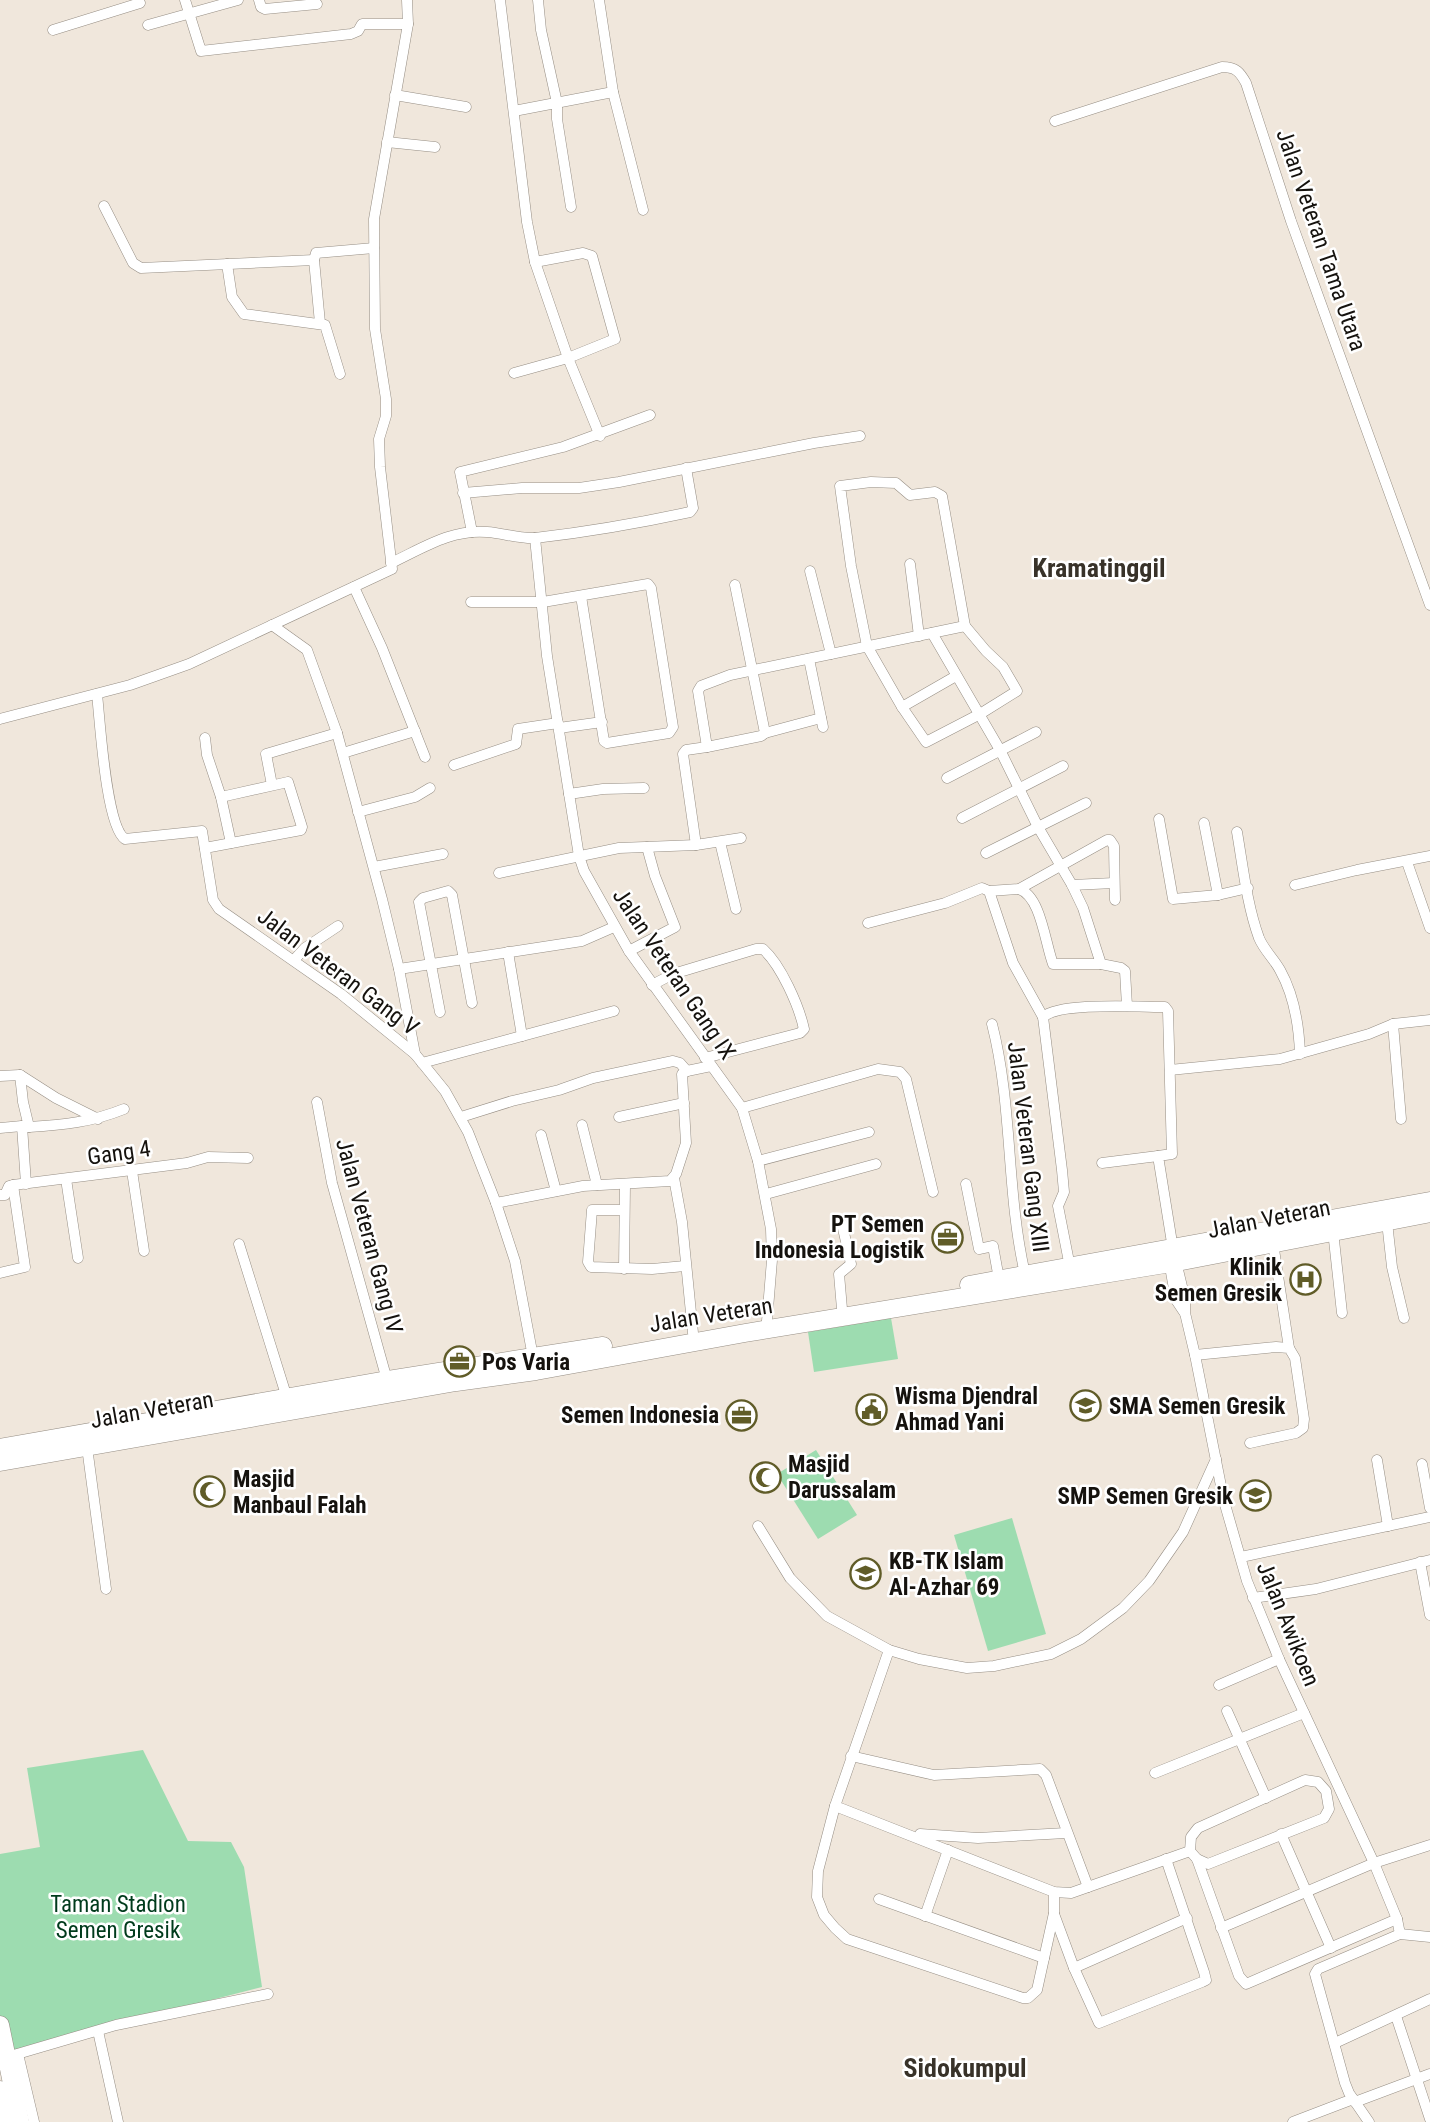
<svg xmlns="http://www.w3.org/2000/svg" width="1430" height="2122" font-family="'Roboto Condensed',sans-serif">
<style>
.green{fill:#9ddcb0}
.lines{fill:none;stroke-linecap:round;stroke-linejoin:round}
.street-casing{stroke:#968e84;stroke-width:11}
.highway-casing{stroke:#968e84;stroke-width:19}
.street{stroke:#fff;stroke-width:10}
.highway{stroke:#fff;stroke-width:18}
.labels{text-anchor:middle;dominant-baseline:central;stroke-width:5;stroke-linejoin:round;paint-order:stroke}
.street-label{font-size:23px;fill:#15120e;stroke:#fff}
.poi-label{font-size:23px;font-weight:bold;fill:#15120e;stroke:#fff;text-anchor:start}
.park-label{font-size:23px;fill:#003b1c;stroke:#fff}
.quarter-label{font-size:26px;font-weight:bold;fill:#383229;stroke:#fff}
</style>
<rect width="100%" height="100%" fill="#f0e7dc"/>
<!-- green -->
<g class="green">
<polygon points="891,1318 898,1359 814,1372 808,1332"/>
<polygon points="816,1450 857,1515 818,1539 777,1474"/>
<polygon points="1012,1518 1046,1634 988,1651 954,1535"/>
<polygon points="143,1750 188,1841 231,1842 244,1867 262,1987 5,2053 0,2028 0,1854 40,1847 27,1768"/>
</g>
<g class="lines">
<defs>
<g id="street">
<polyline points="185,0 201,51 351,34 358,31 362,24 408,24"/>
<polyline points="259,0 261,7 265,9 317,4"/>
<polyline points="500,0 527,222 535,262 568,358 514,373"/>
<polyline points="538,0 541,30 557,103 557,119 571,207"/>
<polyline points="599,0 613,92 643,210"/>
<polyline points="148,25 238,0"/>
<polyline points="53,30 140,3"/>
<polyline points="395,95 466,107"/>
<polyline points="514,111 613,92"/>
<path d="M1055,121L1222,67C1236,67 1240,72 1246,83L1291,221L1430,605"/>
<polyline points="387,142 435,147"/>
<polyline points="104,206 133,263 141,268 314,260"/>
<polyline points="535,262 583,253 592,256 615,339 568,358 600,436"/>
<polyline points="227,264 232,297 244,314 325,325 340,374"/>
<polyline points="320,323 314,260 316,253 374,248"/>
<polyline points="463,493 522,488 579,488 619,482 814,443 860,436"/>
<polyline points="472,532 460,472 563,447 650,415"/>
<polyline points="535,538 547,656 579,856 584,871 629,951 742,1108 758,1161 771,1229 772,1260 767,1321"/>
<path d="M391,563C423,548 451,529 487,532C503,533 519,539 535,538C587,532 639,523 690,512L693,508L686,468"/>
<polyline points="910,564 919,636"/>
<polyline points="810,571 831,654"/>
<polyline points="354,587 382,648 425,757"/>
<polyline points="471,602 543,602 648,584 651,588 673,727 669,733 607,743 604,741 581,596"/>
<polyline points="272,625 307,650 337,733 382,899 399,969 415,1054"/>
<polyline points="932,633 1000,750 1038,827 1072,885 1083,908 1101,964 1121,968 1125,971 1127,1006"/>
<polyline points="809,659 823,727"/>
<path d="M97,694C100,721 106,827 125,839L202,831L213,900L219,909L341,994L415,1054L445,1091L468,1132L496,1203L515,1261L533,1357"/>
<polyline points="902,707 926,742 980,714 1017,691 1003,667 986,651 965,626"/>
<polyline points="0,719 130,685 189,664 392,569 380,467 379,439 386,416 386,399 375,329 374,219 408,24 407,0"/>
<polyline points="559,728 602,722"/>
<polyline points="765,733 821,718"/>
<polyline points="205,738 207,755 221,797 231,843"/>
<polyline points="707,747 761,736 765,733 735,585"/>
<polyline points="343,753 415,731"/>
<polyline points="454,765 516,744 518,729 558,723"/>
<polyline points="947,778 1036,732"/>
<polyline points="272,785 266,754 337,733"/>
<polyline points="569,794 603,789 644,788"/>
<polyline points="358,812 415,797 430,788"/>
<polyline points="962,818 1063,766"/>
<polyline points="1159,819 1173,899 1218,895 1248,888"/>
<polyline points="1204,823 1218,895"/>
<path d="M1237,832C1243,867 1247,905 1259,938C1264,950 1274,959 1280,970C1294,995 1299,1026 1300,1054"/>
<polyline points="720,842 736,909"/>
<polyline points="696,845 741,838"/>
<polyline points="205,848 301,830 302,827 288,782 221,797"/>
<polyline points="986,853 1086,803"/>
<polyline points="1407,862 1430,928"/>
<polyline points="374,867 443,854"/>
<polyline points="499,873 619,848 696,845 683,754 686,750 707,747 698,691 701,686 730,675 965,626 942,496 935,492 910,495 896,483 871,482 840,486 851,566 867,646 902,707 956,676"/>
<polyline points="1072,885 1114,883"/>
<polyline points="1295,885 1357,870 1430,856"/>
<path d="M1019,889C1041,896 1045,943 1053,964H1101"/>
<polyline points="989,891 1013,963 1043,1017"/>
<polyline points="868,923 945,903 982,888 989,891 1019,889 1107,840 1110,840 1114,846 1115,900"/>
<polyline points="629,951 675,927 655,876 647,847"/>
<polyline points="508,952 522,1036"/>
<polyline points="294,960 305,948 338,926"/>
<polyline points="399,969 582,941 614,927"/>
<path d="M652,985L673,974L756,949H763C781,965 799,1006 804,1029L800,1033L705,1058"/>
<polyline points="440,1012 419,902 423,898 448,891 452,895 472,1003"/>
<path d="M992,1024C1013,1106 1006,1192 1025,1274"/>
<polyline points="1393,1024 1401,1119"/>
<polyline points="422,1063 614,1011"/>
<polyline points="1170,1070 1280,1059 1369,1034 1393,1024 1430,1020"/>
<path d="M20,1075L23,1102L29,1127C63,1125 92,1122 124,1109"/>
<polyline points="0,1076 20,1075 56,1098 98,1119"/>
<polyline points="317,1102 332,1183 387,1380"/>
<polyline points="742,1108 878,1069 900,1072 906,1079 933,1192"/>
<polyline points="461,1117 512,1101 559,1090 593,1078 673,1061 680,1063 687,1071"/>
<polyline points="619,1117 684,1103"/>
<polyline points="582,1125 597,1185"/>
<polyline points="0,1128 22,1126"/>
<polyline points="541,1135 556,1191"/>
<polyline points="758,1161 869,1132"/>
<polyline points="1102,1163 1158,1156"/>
<polyline points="132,1171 144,1251"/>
<polyline points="674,1178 682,1222 693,1333"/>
<polyline points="66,1179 78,1258"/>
<polyline points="26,1184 22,1126 29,1127"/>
<polyline points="966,1184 979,1249 993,1246 999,1279"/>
<polyline points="766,1194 876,1164"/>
<polyline points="0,1195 5,1195 9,1186 13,1185 187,1163 208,1157 248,1158"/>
<polyline points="496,1203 583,1186 670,1181 676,1174 686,1143 682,1074 687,1071 711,1066"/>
<polyline points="624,1210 592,1210 588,1262 591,1267 652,1269 685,1266"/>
<polyline points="1387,1222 1392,1267 1404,1318"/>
<polyline points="1333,1231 1342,1313"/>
<polyline points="1273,1243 1289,1348"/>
<polyline points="239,1244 287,1398"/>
<polyline points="1169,1261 1176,1300 1184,1312"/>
<path d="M1070,1267L1058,1206L1064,1192L1062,1170L1043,1017C1060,1002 1139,1007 1165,1007L1168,1011L1172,1154L1158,1156L1173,1249L1185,1299V1313L1195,1355L1224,1501L1247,1581L1279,1659L1374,1863L1397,1919L1400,1934"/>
<polyline points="624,1269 625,1184"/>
<polyline points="0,1273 25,1267 13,1185"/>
<polyline points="842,1309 839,1274 851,1264 842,1224"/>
<polyline points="1195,1355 1276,1347 1289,1348 1295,1358 1304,1419 1303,1428 1296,1433 1250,1443"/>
<polyline points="87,1447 106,1589"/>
<polyline points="1377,1460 1388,1526"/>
<polyline points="1422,1464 1430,1508"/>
<polyline points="758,1526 790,1578 827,1616 889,1650 919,1659 967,1668 994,1666 1051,1654 1081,1639 1123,1608 1149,1581 1183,1532 1216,1459"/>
<polyline points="1241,1557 1430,1517"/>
<polyline points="1420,1562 1430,1615"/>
<polyline points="1253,1598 1316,1589 1430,1560"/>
<polyline points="889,1650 835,1806 1054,1892 1071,1893 1190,1851"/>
<polyline points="1219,1685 1279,1659"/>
<polyline points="1227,1711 1266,1798"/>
<polyline points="851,1756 934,1775 1040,1769 1046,1775 1088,1887"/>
<polyline points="1155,1773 1304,1713"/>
<polygon points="1305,1780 1318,1782 1326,1791 1329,1809 1324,1818 1208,1864 1197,1859 1190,1851 1191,1837 1198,1828"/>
<polyline points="835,1806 818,1871 817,1897 824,1915 835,1928 847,1939 1023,1998 1028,1998 1037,1990 1054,1913 1054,1892"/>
<polyline points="920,1834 978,1838 1066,1833"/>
<polyline points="1281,1834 1331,1948"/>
<polyline points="1197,1859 1239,1976 1246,1984 1397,1919"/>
<polyline points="879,1899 1044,1958"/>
<polyline points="1054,1914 1074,1968 1099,2023 1202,1982 1206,1980 1204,1972 1166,1859"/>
<polyline points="925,1916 948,1850"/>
<polyline points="1221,1928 1374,1863 1430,1845"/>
<polyline points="1074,1968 1187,1918"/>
<polyline points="1396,2016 1430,2119"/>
<polyline points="98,2031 118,2122"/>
<polyline points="1335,2043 1430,1999"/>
<polyline points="18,2054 34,2122"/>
<polyline points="7,2057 116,2025 268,1994"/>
<polyline points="1355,2102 1430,2074"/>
<polyline points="1293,2122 1353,2099"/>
<polyline points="1369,2122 1349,2093 1345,2083 1315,1974 1318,1969 1400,1934 1430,1937"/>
</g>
<g id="highway">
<polyline points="969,1285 1430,1201"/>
<polyline points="0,1448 387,1380 603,1346"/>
<polyline points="0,1462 456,1382 536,1371 745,1333 1177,1262 1430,1213"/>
<polyline points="0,2025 20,2122"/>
<polyline points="0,2090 6,2122"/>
</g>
</defs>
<!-- street casing -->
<use href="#street" class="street-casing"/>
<!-- highway casing -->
<use href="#highway" class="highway-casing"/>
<!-- street -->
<use href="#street" class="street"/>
<!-- highway -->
<use href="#highway" class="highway"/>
</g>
<!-- icons -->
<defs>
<symbol id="office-ring" viewBox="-11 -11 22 22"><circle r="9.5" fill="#fff" stroke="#605c28" stroke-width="1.5"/><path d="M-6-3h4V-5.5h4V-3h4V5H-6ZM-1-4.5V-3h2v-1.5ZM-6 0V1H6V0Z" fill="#605c28"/></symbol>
<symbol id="hospital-ring" viewBox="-11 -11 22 22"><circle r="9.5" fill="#fff" stroke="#605c28" stroke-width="1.5"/><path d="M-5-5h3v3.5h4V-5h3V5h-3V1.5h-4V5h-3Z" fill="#605c28"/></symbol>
<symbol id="school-ring" viewBox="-11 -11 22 22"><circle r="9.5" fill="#fff" stroke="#605c28" stroke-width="1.5"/><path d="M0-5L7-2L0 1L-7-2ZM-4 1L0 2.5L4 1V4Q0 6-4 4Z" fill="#605c28"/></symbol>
<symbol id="civic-ring" viewBox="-11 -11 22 22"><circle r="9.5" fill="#fff" stroke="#605c28" stroke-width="1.5"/><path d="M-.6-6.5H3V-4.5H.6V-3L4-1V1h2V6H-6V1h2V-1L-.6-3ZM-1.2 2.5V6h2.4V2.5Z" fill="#605c28"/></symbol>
<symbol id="mosque-ring" viewBox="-11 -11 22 22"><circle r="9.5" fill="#fff" stroke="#605c28" stroke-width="1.5"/><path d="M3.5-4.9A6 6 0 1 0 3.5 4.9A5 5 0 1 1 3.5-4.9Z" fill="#605c28"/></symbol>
</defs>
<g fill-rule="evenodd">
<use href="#office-ring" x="930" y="1220" width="35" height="35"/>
<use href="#hospital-ring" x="1288" y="1262" width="35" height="35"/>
<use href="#office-ring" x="442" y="1344" width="35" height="35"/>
<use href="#school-ring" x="1068" y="1388" width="35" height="35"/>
<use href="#civic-ring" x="854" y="1392" width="35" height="35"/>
<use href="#office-ring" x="724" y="1398" width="35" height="35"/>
<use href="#mosque-ring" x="748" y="1460" width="35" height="35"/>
<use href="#mosque-ring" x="192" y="1474" width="35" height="35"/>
<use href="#school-ring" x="1238" y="1478" width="35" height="35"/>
<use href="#school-ring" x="848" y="1556" width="35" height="35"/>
</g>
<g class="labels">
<!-- street labels -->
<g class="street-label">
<text transform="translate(1321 240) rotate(71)">Jalan Veteran Tama Utara</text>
<text transform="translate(338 972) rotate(37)">Jalan Veteran Gang V</text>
<text transform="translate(674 974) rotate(56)">Jalan Veteran Gang IX</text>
<text transform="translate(1028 1147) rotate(83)">Jalan Veteran Gang XIII</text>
<text transform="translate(119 1153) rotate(-8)">Gang 4</text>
<text transform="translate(1269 1219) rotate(-11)">Jalan Veteran</text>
<text transform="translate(369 1236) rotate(75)">Jalan Veteran Gang IV</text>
<text transform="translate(711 1315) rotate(-9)">Jalan Veteran</text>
<text transform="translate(152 1410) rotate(-10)">Jalan Veteran</text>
<text transform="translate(1288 1624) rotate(68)">Jalan Awikoen</text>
</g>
<!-- poi labels -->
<g class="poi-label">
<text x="924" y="1224" text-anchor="end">PT Semen<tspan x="924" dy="26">Indonesia Logistik</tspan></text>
<text x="1282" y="1267" text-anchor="end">Klinik<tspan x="1282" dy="26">Semen Gresik</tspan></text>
<text x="482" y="1362">Pos Varia</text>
<text x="895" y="1396">Wisma Djendral<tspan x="895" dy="26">Ahmad Yani</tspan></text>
<text x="1109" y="1406">SMA Semen Gresik</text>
<text x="719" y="1415" text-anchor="end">Semen Indonesia</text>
<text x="788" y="1464">Masjid<tspan x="788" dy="26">Darussalam</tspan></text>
<text x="233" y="1479">Masjid<tspan x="233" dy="26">Manbaul Falah</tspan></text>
<text x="1233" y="1496" text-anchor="end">SMP Semen Gresik</text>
<text x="889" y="1561">KB-TK Islam<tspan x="889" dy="26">Al-Azhar 69</tspan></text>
</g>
<!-- park labels -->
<g class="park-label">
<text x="118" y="1904">Taman Stadion<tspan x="118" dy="26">Semen Gresik</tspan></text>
</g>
<!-- quarter labels -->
<g class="quarter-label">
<text x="1099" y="568">Kramatinggil</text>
<text x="965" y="2068">Sidokumpul</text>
</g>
</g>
</svg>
